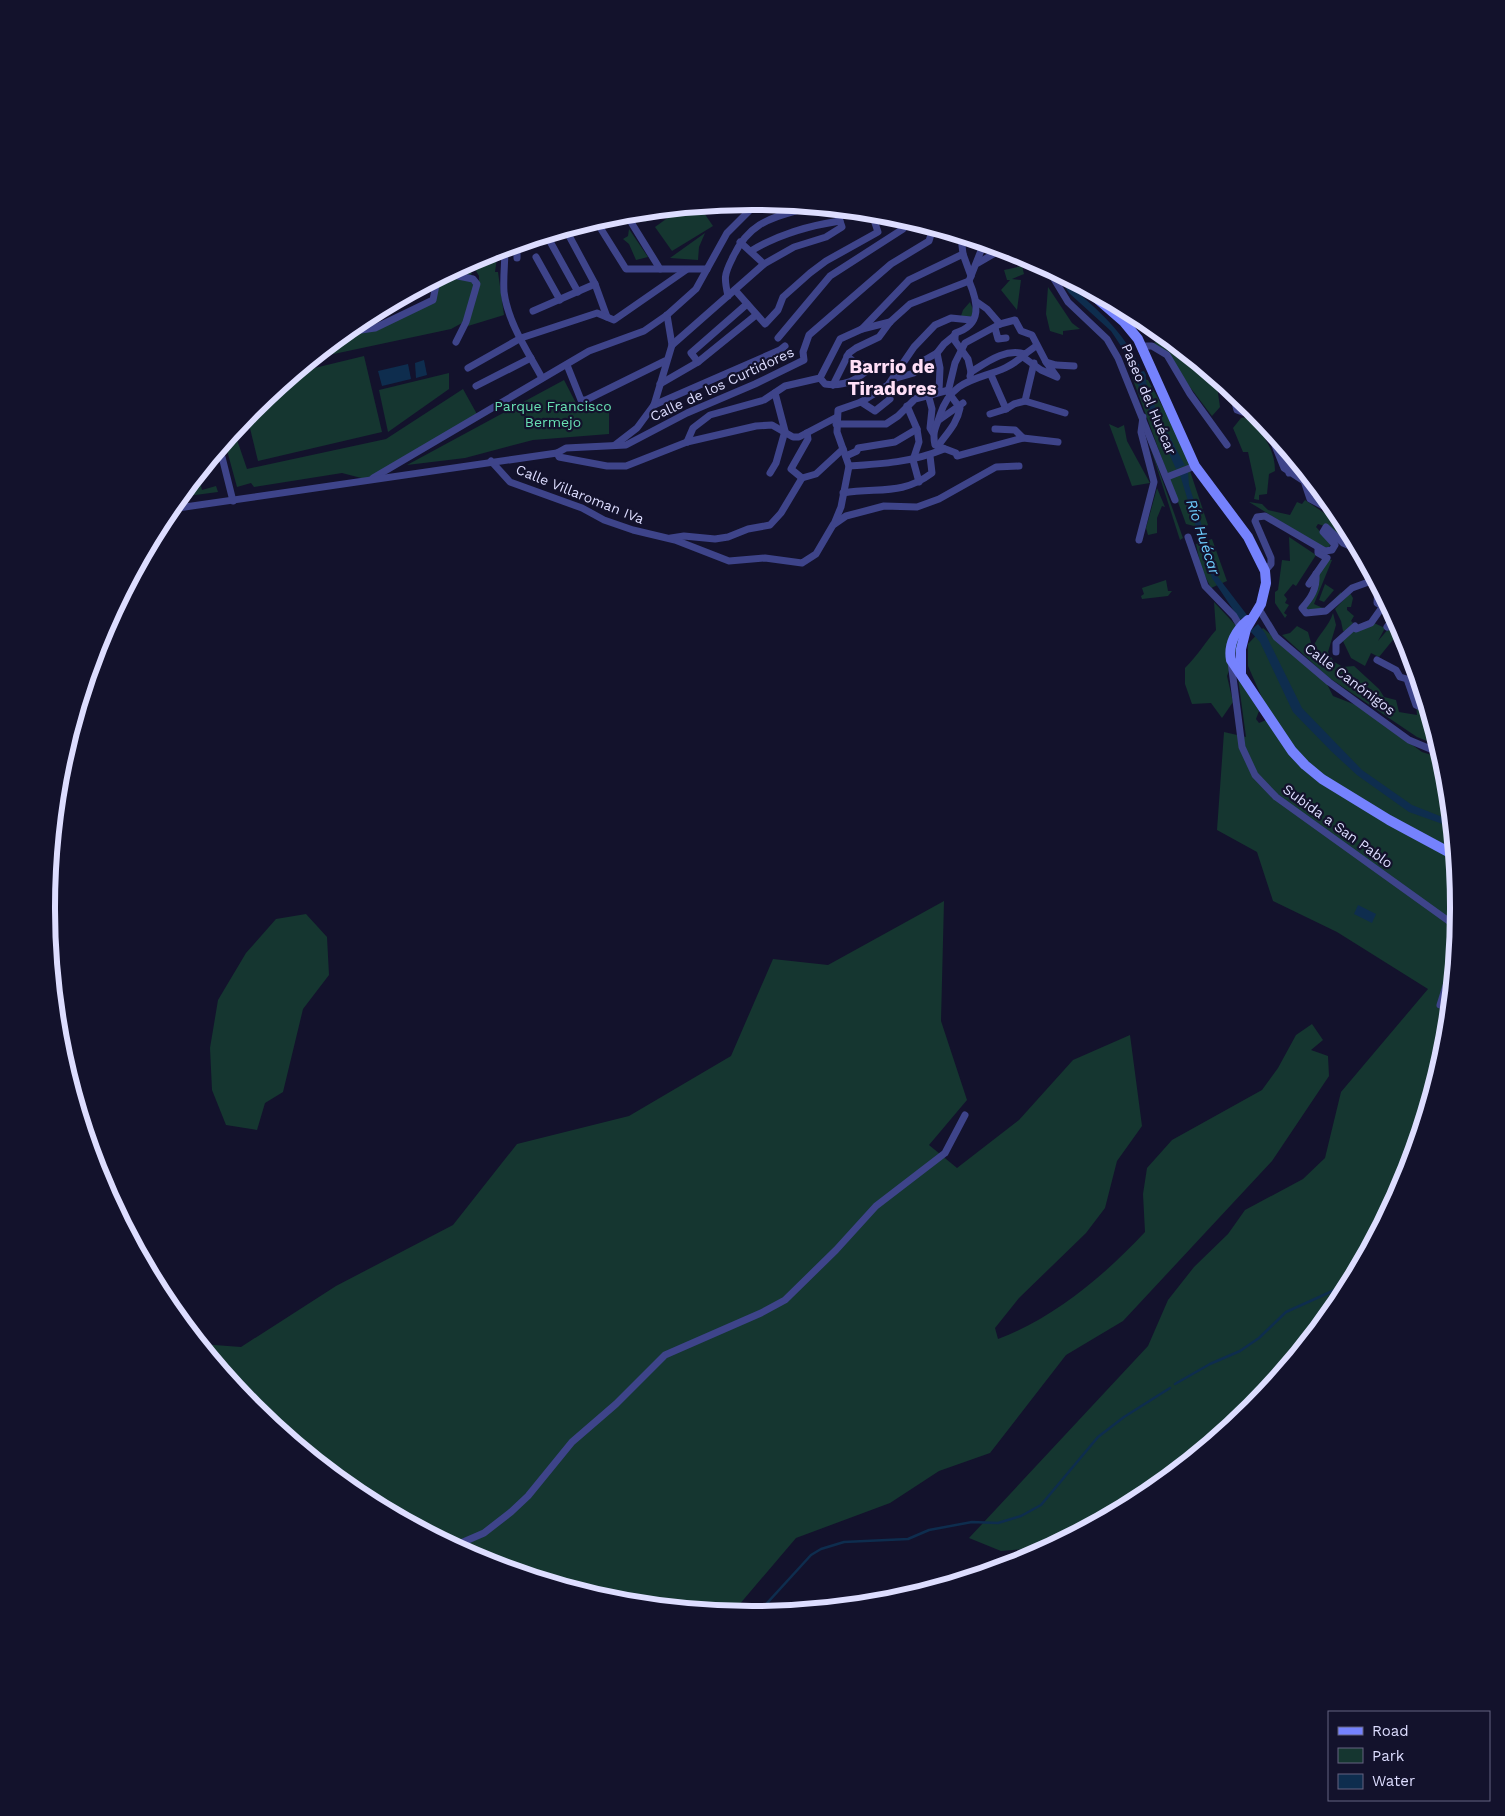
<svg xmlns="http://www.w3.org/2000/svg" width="1505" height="1816" font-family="'Work Sans',sans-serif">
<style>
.green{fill:#153630}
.water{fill:#0e2d4e}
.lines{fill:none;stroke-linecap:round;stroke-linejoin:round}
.stream{stroke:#0e2d4e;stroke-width:2.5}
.street{stroke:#3e448a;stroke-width:7}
.secondary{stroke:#7582fd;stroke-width:10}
.labels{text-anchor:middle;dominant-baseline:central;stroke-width:4.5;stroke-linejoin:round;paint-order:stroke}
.street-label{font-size:14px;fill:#ddf;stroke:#13122c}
.park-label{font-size:14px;fill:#68e0b3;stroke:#13122c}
.water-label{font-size:15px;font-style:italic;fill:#6cccfd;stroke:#13122c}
.district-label{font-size:19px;font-weight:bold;fill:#ffdff7;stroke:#13122c}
.rim{fill:none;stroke:#ddf;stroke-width:6}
</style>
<rect width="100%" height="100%" fill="#13122c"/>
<!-- green -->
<g class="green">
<polygon points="700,207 713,226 672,251 655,227 680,209"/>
<polygon points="662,211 645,222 639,213"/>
<polygon points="629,229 648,257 636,260 629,244 623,239 628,236"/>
<polygon points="705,233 699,247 698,260 670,258"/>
<polygon points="498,251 495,272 498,272 504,315 468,326 462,323 451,329 315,358 329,346 339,344 339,341 345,339 345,334 364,319 372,320 375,328 433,300 437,280 448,274 473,279 479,288 479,276 471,262"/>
<polygon points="466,264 472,274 469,276 453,271"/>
<polygon points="1022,266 1024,274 1012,279 1021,280 1017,310 1001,290 1010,280 1007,280 1004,270"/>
<polygon points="1048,287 1072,323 1080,329 1063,331 1063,335 1050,331 1046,314"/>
<polygon points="970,302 974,312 971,317 961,316 963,310"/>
<polygon points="1149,324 1216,379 1220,407 1212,416 1180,374 1152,344 1159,340"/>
<polygon points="364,356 382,432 258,461 247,416 298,372"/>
<polygon points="449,373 449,389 388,432 379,390"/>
<polygon points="1132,377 1148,380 1195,466 1189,468 1208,525 1202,528 1186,524"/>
<polygon points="564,380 578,407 609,411 609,434 533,440 465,458 407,465"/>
<polygon points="463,389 478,416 369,480 342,473 254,487 251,483 237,487 225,443 234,431 247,469 386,439"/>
<path d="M1247,417C1262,434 1275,447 1275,471L1269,474L1267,494L1259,495V500L1254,499L1256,489L1248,452H1243L1233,428L1241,418Z"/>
<polygon points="1109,424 1118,428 1124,425 1127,441 1150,483 1132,486"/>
<polygon points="1148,440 1183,538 1180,540"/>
<polygon points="198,475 202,490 216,486 218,492 180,497"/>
<polygon points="1157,488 1165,507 1162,506 1157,518 1157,533 1148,535 1146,528"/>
<path d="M1305,500L1345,527L1356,546C1340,539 1336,529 1318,524L1316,527L1331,543L1329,547H1323L1249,502L1262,504L1268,510L1290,515L1297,502L1302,504Z"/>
<polygon points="1289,537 1316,555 1296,586 1293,584 1284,595 1287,599 1285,603 1289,605 1284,613 1287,615 1285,618 1275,603 1275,592 1278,590 1282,560 1290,561"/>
<polygon points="1212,539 1227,581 1211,588 1201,568 1196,544"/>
<polygon points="1328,559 1332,560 1314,604 1325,609 1341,592 1341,597 1325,611 1304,609 1317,575"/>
<polygon points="1166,580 1168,591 1172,591 1168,596 1142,599 1141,596 1144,594 1142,588"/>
<polygon points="1325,584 1334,590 1324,602 1319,600"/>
<polygon points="1350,593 1353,598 1351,607 1347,607 1347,610 1354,616 1351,621 1353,623 1346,632 1343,631 1341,621 1335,609"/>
<path d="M1214,602L1243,633L1227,676L1233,702L1222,718L1211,703L1192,704L1185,684V668C1198,655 1204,644 1216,630Z"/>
<path d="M1333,613L1336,625L1328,652L1333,660L1329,659L1343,667L1354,666L1379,689L1384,697L1396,700L1399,712L1417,715L1416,705L1427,710L1437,745L1417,737L1328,677L1282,635L1290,633L1297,626L1308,632L1313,650L1320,653L1313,648C1317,635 1329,627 1333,613Z"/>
<polygon points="1396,620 1401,630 1379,657 1371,653 1365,666 1351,658 1342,639 1355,629 1374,623 1385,628 1378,641"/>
<polygon points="1263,628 1326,682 1333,696 1361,707 1422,752 1441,758 1445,770 1459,908 1445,1046 1405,1179 1340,1301 1252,1408 1145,1495 1080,1530 1035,1548 1001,1551 969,1538 1148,1346 1168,1300 1194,1267 1228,1234 1245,1210 1303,1179 1325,1158 1341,1092 1428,989 1337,932 1273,901 1257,852 1217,830 1224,732 1246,737 1238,678 1259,711 1256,719 1259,723 1271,718 1248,666 1248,644"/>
<path d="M944,901L941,1021L967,1100L929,1145L957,1168L1019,1120L1073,1060L1130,1035L1142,1126L1117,1161L1105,1208L1086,1233L1019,1298L995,1328L998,1339C1054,1318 1104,1276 1145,1232L1143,1194L1147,1168L1172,1140L1262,1090L1278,1068L1296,1035L1312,1024L1323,1040L1311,1050L1328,1056L1329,1076L1272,1161L1123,1321L1066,1355L990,1453L939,1471L890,1503L796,1538L733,1612L614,1601L482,1560L360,1495L253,1407L201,1344L241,1347L336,1286L453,1225L517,1144L629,1116L731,1056L773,959L828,965Z"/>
<polygon points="306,914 327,937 329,975 303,1009 283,1092 265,1103 257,1130 226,1125 212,1090 210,1048 218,1000 246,953 276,919"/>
</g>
<!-- water -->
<g class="water">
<path d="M1057,274C1067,279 1069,285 1077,292C1104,315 1126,336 1141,369H1132L1127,355L1111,331L1069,293Z"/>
<polygon points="424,360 427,375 416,378 415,363"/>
<polygon points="408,364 411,379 382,386 378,371"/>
<path d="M1144,371L1146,375C1142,388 1177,450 1185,465L1176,469L1133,374Z"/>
<polygon points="1188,472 1189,485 1218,577 1247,615 1240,620 1212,578 1180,475"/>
<polygon points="1258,624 1265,633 1302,708 1362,770 1412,805 1450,820 1451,827 1409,812 1357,775 1331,751 1293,712 1260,642 1250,631"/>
<polygon points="1358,905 1376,914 1372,923 1354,914"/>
</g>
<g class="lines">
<!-- stream -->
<g class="stream">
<polyline points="1175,1384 1210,1364 1240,1351 1259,1338 1286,1312 1348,1284"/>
<polyline points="757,1614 811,1555 821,1549 844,1542 908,1539 929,1530 972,1522 998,1523 1021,1516 1041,1505 1098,1437 1124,1417 1170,1388"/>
</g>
<!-- street -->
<g class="street">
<polyline points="626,214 660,269 707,269"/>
<polyline points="596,221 626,269 660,269"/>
<polyline points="566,230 595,284 607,317"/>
<polyline points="547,236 578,292"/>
<polyline points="740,242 764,264"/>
<path d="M505,248C505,263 503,277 504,292C508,323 528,352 542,378"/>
<path d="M751,251C779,234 807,226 840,221"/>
<polyline points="963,254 971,276"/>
<polyline points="536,257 560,300"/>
<polyline points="517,258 517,245"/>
<polyline points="978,263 1002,249"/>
<polyline points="1048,269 1068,302 1107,339 1118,358 1175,500"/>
<polyline points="448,274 473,279 477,284 466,322 456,342"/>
<path d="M969,281C978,302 983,325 955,333V341L968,359L971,372"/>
<polyline points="735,290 765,324 778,310 783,297 810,273 826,261 878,232 872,214"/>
<path d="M728,296C724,278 724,275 732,259C749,221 772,218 809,207"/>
<polyline points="977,302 987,309 1000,324"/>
<polyline points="533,311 595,284"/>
<polyline points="667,315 672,345"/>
<polyline points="995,328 998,339 1006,338"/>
<polyline points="862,329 890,322"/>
<polyline points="347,332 375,328 433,300 437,280"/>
<polyline points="778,338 830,276 903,229"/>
<polyline points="1141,346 1152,346 1167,355 1190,394 1227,445"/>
<polyline points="1023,357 1041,370 1057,377 1046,362 1056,365 1074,366"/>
<polyline points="698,362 691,353 747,304"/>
<polyline points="567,365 581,400 586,400 665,361"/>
<polyline points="468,368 521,338 597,313 614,320 686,270"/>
<polyline points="991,375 1006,409 1014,404 1025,401 1034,363"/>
<path d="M970,376L971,372C987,362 1005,348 1025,354L1036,346"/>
<path d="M820,378L825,384C845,387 857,380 871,367L853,361L847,356"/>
<polyline points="893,379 914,373 923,361 937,353"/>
<polyline points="660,384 698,362 756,315"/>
<polyline points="833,385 849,353 856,348 879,337 890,322 910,304 969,281 982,248 986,244"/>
<polyline points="476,386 531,358"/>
<polyline points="939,391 940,368 937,353 944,344 955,335"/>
<polyline points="1232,392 1237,410 1251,415 1272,438 1284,468 1304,481 1310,499 1329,509 1330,514 1342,520"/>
<polyline points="928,394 932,409 930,428 933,433"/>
<polyline points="1025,401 1065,413"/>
<polyline points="861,402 875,411 890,399"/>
<polyline points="654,405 780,350 785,346"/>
<polyline points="907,406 917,429 919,442 913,460 919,482"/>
<polyline points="990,414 1006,409"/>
<polyline points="939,420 963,403"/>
<polyline points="836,424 886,424 898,416 915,399 949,390"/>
<path d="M995,429L1015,430L1023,438L957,456L956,453L935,445C932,431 936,428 940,415C955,368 995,384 1025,354"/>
<polyline points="1023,438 1058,442"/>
<polyline points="1276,438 1285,454 1289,473"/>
<polyline points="687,442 693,428 710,415 764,400 785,386 820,378 840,339 862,329 909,280 963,254 961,237"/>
<polyline points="615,445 637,428 654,405 672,345 764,264 794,247 826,237 842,227 836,210"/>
<path d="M938,446C947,433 957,424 960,408L948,392L955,363L965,343L1000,324L1015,320L1021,331L1032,335L1046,362"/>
<polyline points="220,449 233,501"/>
<polyline points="557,453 559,457 607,466 626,466 687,442 756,426 772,425 793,437 799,437 837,417"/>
<polyline points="846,456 857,451 858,448 895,442 917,429"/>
<polyline points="491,461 510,482 582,508 604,520 633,530 675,540 729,561 765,558 802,563 816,554 833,525 846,516 884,506 917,507 939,499 996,467 1019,466"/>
<path d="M849,466C882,464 913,462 944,449"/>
<polyline points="770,473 776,463 785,431 775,393"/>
<polyline points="1167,477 1195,466"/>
<polyline points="373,478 589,351 644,331 667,315 696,289 727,233 758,202"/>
<polyline points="802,478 791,469 808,439 807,433"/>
<path d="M843,493C879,487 901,496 932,473L930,456"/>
<polyline points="171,509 557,453 566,448 626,445 687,413 755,384 804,360 803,352 809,335 891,264 929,241 933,228"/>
<polyline points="834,524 841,507 849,466 837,432 838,410 861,402 888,385 914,347 935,325 951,318 971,320"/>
<polyline points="1188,537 1205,586 1234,616 1240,626"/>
<polyline points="671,538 684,536 715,539 728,537 748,529 770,525 781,513 802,478 816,474 843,449"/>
<polyline points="1139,540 1154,482 1141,432 1143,417"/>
<polyline points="1367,567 1369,581"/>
<polyline points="1265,571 1271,564 1271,558 1255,521 1257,517 1265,516 1325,551 1332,550 1335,545 1323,532 1326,527 1343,543 1357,549"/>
<path d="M1316,574C1317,589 1311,598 1302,608L1306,613L1326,611L1352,588L1374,580"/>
<polyline points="1309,584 1327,558 1318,553 1318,549"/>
<polyline points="1259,609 1276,637 1329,682 1409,740 1440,753"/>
<polyline points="1387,627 1394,618"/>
<polyline points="1336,652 1336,643 1355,626 1356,629 1371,623 1383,606 1377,603 1378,587"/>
<polyline points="1377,660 1396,670 1400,677 1407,679 1416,705 1427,710"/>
<polyline points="1231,662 1242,747 1255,775 1276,797 1457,927"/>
<polyline points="1440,1005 1454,960"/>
<polyline points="454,1546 484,1533 511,1512 528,1496 572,1442 616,1404 665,1355 761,1313 785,1300 836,1250 876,1206 945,1153 965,1115"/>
</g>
<!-- secondary -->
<g class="secondary">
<polyline points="1086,289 1124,322 1138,339 1195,466 1248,537 1265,571 1266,583 1261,604 1246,629 1241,649 1241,673"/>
<path d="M1248,620C1236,630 1228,644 1231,660L1292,751L1305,765L1322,779L1389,820L1454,855"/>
</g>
</g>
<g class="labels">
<!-- street labels -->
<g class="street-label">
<text transform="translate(722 384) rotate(-25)">Calle de los Curtidores</text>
<text transform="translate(1149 399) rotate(67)">Paseo del Huécar</text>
<text transform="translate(580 494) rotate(22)">Calle Villaroman IVa</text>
<text transform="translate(1350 679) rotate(37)">Calle Canónigos</text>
<text transform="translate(1338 826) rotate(36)">Subida a San Pablo</text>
</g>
<!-- park labels -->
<g class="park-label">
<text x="553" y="406">Parque Francisco<tspan x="553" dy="16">Bermejo</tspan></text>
</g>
<!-- water labels -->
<g class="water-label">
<text transform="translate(1203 537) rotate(72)">Río Huécar</text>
</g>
<!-- district labels -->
<g class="district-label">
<text x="892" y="366">Barrio de<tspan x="892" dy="22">Tiradores</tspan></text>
</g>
</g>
<!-- crop -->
<path d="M0 0H1505V1816H0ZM752 210H753A697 697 0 0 1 1450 907V909A697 697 0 0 1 753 1606H752A697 697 0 0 1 55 909V907A697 697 0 0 1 752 210Z" fill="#13122c" fill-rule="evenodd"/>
<path class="rim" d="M752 210H753A697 697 0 0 1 1450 907V909A697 697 0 0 1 753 1606H752A697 697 0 0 1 55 909V907A697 697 0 0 1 752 210Z"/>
<!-- legend -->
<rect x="1328" y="1711" width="162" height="90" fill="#13122c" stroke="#646380"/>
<rect x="1338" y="1727" width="25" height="8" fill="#7582fd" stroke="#646380"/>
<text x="1372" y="1736" font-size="15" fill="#ddddff">Road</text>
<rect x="1338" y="1748" width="25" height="15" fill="#153630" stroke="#646380"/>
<text x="1372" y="1761" font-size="15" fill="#ddddff">Park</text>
<rect x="1338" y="1774" width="25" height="15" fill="#0e2d4e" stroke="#646380"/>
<text x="1372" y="1786" font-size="15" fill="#ddddff">Water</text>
</svg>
